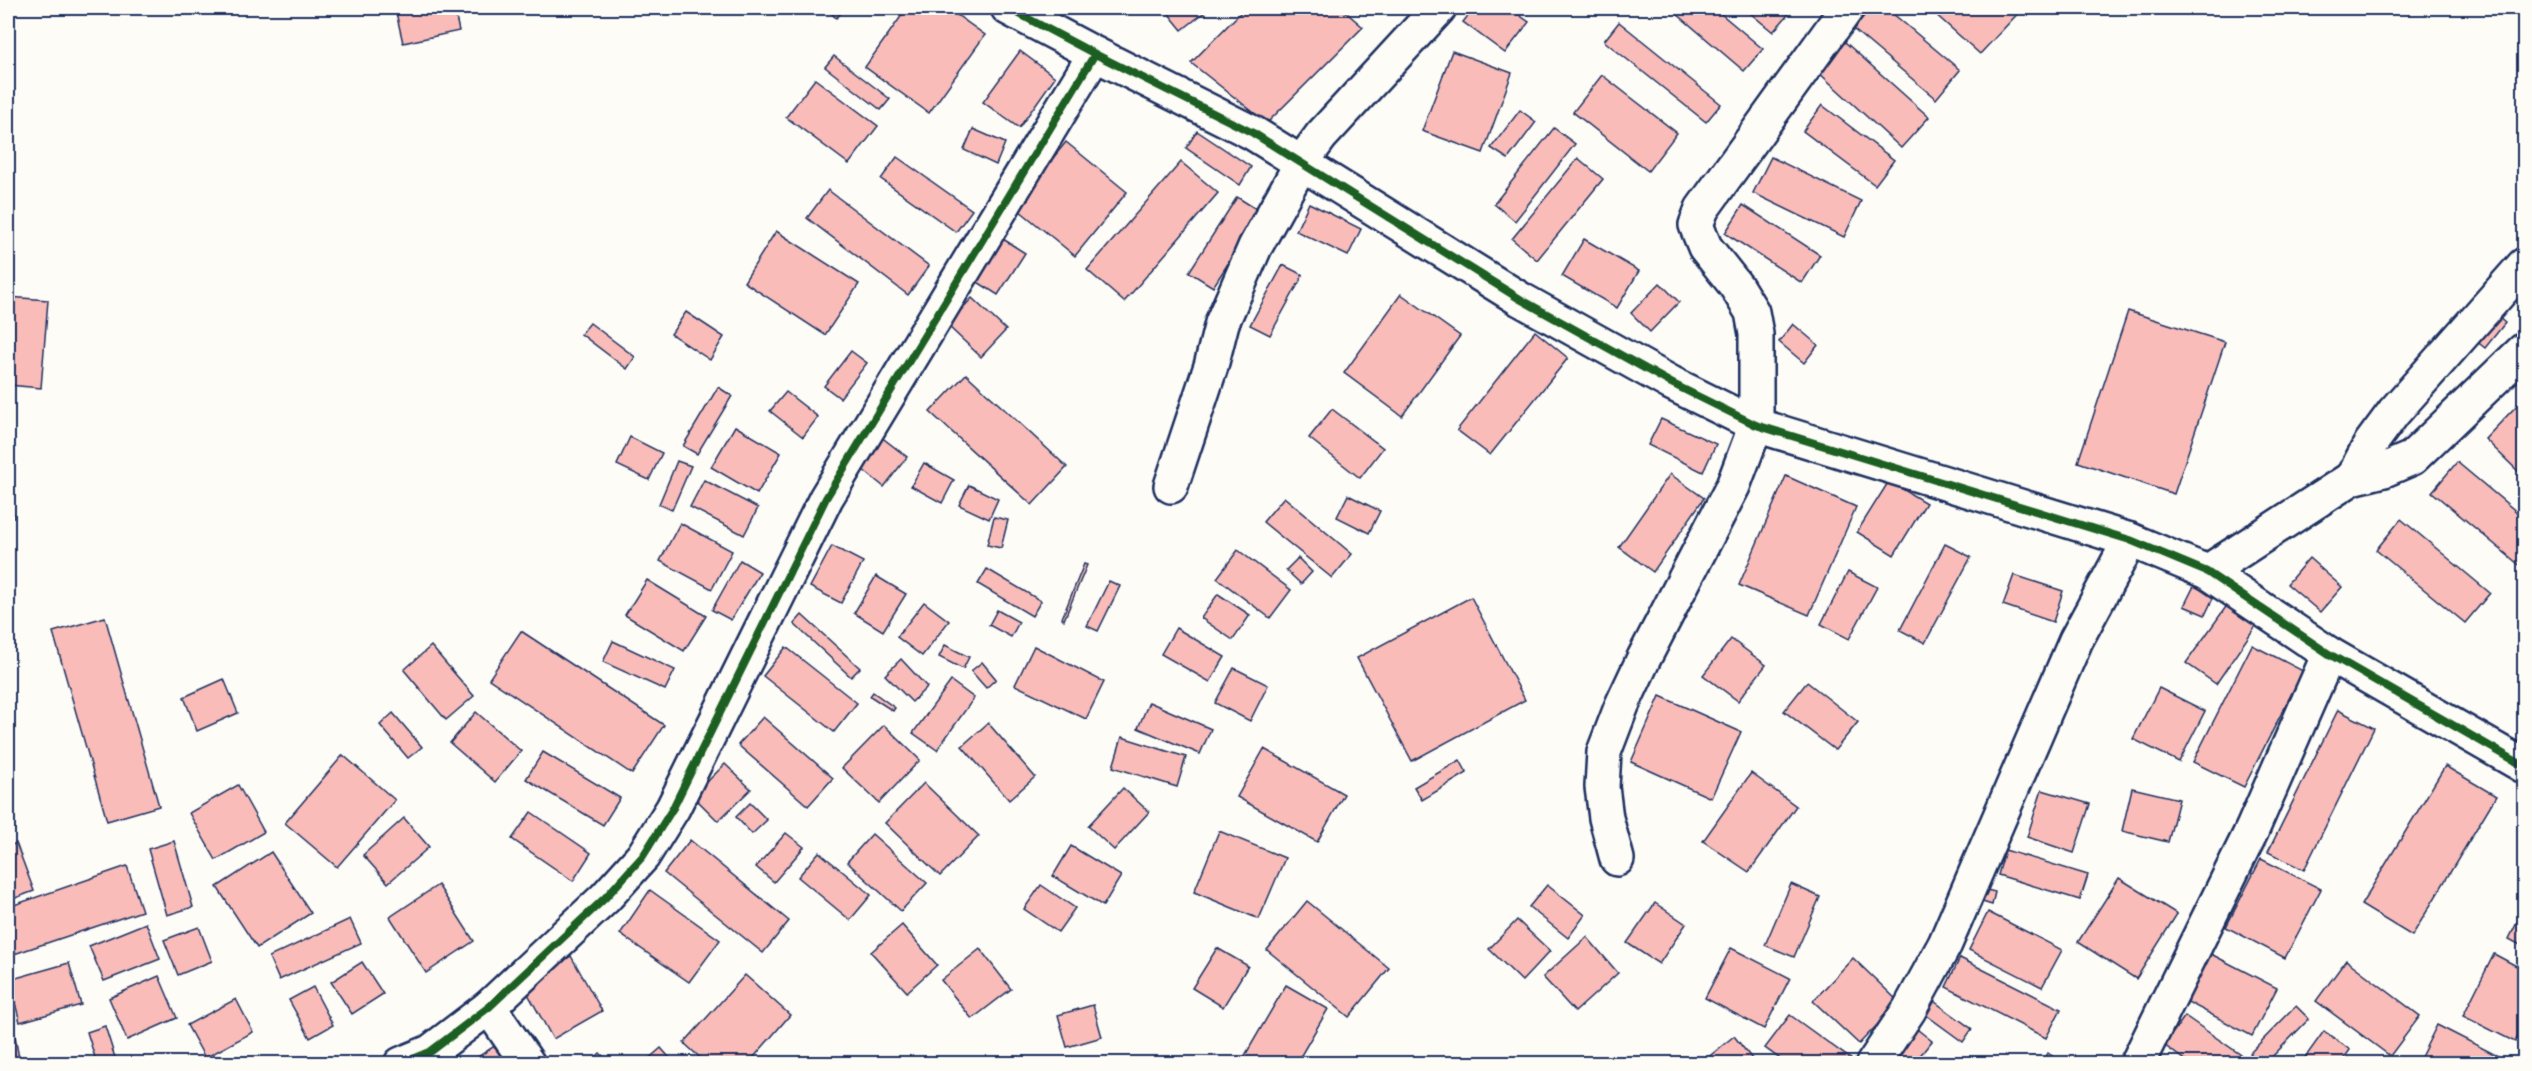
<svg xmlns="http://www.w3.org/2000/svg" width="2532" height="1071" font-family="Caveat,sans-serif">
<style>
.building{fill:#f9bcb9;stroke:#1b2f5e;stroke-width:1.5}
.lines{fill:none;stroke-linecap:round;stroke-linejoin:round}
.minor-casing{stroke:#1b2f5e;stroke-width:38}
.minor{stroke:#fdfcf7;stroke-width:33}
.cycleway-casing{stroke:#fdfcf7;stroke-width:11}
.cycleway{stroke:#1b5e20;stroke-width:8}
</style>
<rect width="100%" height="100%" fill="#fdfcf7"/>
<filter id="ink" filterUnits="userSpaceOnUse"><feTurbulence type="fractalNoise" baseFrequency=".0167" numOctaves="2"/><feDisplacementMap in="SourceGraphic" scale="12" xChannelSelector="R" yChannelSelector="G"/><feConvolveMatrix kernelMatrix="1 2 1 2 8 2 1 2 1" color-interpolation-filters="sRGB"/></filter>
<g filter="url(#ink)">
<!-- building -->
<g class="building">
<polygon points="395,8 454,8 459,31 403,43"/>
<polygon points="675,8 691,8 687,14"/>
<polygon points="826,8 847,8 836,18"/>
<polygon points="907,8 947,8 985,35 929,113 865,67"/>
<polygon points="1164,8 1210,8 1182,30"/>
<polygon points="1245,8 1341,8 1363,27 1267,123 1191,63"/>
<polygon points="1474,8 1509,8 1529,22 1505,53 1463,22"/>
<polygon points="1670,8 1714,8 1763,49 1744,71"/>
<polygon points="1744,8 1791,8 1793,9 1773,32"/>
<polygon points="1871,8 1886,8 1960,70 1936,99 1853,29"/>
<polygon points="1937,8 2023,8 1980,54 1933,12"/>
<polygon points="1619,22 1721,104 1706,122 1604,41"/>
<polygon points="1845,42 1929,117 1901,148 1818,72"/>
<polygon points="1020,51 1055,77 1019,128 983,102"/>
<polygon points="1452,51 1512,73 1483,153 1422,131"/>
<polygon points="834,56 890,99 881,110 825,67"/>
<polygon points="1602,75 1677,133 1648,171 1573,112"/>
<polygon points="815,79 878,126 849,164 786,117"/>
<polygon points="1822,105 1894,160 1875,185 1803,131"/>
<polygon points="1520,110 1536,122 1508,159 1491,148"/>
<polygon points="1554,128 1575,144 1515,221 1494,204"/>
<polygon points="973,129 1005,143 996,165 964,150"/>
<polygon points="1197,131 1251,167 1240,185 1186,148"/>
<polygon points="1066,142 1127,192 1075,256 1014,206"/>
<polygon points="897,157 972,210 956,232 881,179"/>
<polygon points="1771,157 1861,201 1844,237 1753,193"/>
<polygon points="1578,158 1603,179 1537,260 1512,239"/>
<polygon points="1181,162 1218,193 1124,302 1087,270"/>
<polygon points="828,190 929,266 908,295 807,218"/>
<polygon points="1237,197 1261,212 1213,287 1189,272"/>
<polygon points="1309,203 1361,229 1348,256 1296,231"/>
<polygon points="1743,205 1820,255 1802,283 1725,233"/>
<polygon points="776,231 859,284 825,335 744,282"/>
<polygon points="1003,239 1025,253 998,295 976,281"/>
<polygon points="1584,239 1639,271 1617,308 1562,276"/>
<polygon points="1283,265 1303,275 1270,335 1250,325"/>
<polygon points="1660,283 1679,302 1650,332 1631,313"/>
<polygon points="1401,294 1460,336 1402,416 1344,373"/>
<polygon points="8,297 48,300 41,388 8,385"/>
<polygon points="972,298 1006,330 981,357 947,325"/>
<polygon points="2128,311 2225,342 2174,494 2078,462"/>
<polygon points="686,312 724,337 710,360 671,334"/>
<polygon points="2497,316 2505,323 2485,348 2476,341"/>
<polygon points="590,323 635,357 627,369 581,334"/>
<polygon points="1793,324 1818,345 1804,363 1779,342"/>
<polygon points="1535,331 1568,358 1490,455 1457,430"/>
<polygon points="851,351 867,363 840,398 824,386"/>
<polygon points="966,374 1067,467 1032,505 930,412"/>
<polygon points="718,387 732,396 697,454 683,446"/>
<polygon points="786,392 818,417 803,437 770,411"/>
<polygon points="2524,398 2524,477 2485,439"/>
<polygon points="1332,409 1383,448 1360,478 1309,438"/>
<polygon points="1661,419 1716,444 1703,472 1648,445"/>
<polygon points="735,426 781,453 757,494 711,467"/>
<polygon points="880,436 907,457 884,487 857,465"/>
<polygon points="630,437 662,453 649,480 617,465"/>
<polygon points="677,461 691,466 672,510 659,504"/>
<polygon points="2457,462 2524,518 2524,569 2432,492"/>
<polygon points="924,463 954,480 942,503 911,486"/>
<polygon points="8,469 14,518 8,519"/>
<polygon points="1670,474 1704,498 1653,572 1619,547"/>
<polygon points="1786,476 1856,507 1809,615 1739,585"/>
<polygon points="704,480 758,508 744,535 690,507"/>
<polygon points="1889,481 1926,503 1894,555 1857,532"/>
<polygon points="969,485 998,499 989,519 959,505"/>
<polygon points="1348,495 1380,511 1369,533 1337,517"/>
<polygon points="1284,497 1352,554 1332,578 1263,522"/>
<polygon points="994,517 1008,520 1001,548 987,545"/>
<polygon points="2401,519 2490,593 2465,623 2376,550"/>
<polygon points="680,523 732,551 712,589 660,561"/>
<polygon points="1945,544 1971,557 1925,643 1900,630"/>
<polygon points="832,546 863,562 841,603 810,587"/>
<polygon points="1238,550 1291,590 1270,618 1217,578"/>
<polygon points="1298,558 1312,572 1301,584 1286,570"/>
<polygon points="2309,558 2342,587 2320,612 2287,584"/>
<polygon points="740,560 760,572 731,620 712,610"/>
<polygon points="1084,564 1087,565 1064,620 1062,618"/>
<polygon points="987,569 1041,601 1032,616 978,584"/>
<polygon points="1848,572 1877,587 1849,639 1821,624"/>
<polygon points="2014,575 2063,591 2053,622 2003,605"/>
<polygon points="876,576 906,594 883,631 854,613"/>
<polygon points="647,580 706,616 684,651 625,615"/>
<polygon points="1109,581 1120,586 1098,631 1087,626"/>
<polygon points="2195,584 2215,594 2205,615 2184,606"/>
<polygon points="1218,594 1250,615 1233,640 1201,618"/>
<polygon points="1471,597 1525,700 1412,761 1357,658"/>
<polygon points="924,602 949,621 922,656 897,637"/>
<polygon points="2228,604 2257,624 2216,684 2186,663"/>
<polygon points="997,610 1019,622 1011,637 989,625"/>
<polygon points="802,615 860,668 851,677 794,624"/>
<polygon points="105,617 159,806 107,821 53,632"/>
<polygon points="1176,628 1225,657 1210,682 1161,654"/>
<polygon points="521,631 664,725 632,774 489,679"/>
<polygon points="1731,639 1766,665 1738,701 1703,675"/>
<polygon points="613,641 675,670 665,690 603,662"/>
<polygon points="945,645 969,657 963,669 939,657"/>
<polygon points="2252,645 2303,671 2244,787 2193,762"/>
<polygon points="431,646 474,696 446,720 404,670"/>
<polygon points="1034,646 1104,682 1086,719 1015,685"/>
<polygon points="786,647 857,703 834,732 763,676"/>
<polygon points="901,659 927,687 912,702 885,675"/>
<polygon points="982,662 996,679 986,688 971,671"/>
<polygon points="1234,668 1268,685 1250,721 1215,703"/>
<polygon points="224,679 238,713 197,731 184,697"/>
<polygon points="951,681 974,698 937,750 913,733"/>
<polygon points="1807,682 1858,722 1835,750 1784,711"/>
<polygon points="2159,688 2205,711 2179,762 2133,739"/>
<polygon points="873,692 895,708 893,711 870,696"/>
<polygon points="1660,696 1741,732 1711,798 1631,762"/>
<polygon points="1149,702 1211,729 1200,754 1138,728"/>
<polygon points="2338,710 2374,728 2304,870 2268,852"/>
<polygon points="476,712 521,751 495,782 450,743"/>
<polygon points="393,713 422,747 408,758 380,725"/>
<polygon points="763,717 833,778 808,806 738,745"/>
<polygon points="988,723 1035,777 1009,800 962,746"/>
<polygon points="884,725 920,760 879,803 842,768"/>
<polygon points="1122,737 1186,757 1177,787 1113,767"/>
<polygon points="1264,749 1344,794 1317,842 1237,797"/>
<polygon points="543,752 620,798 603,825 526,779"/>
<polygon points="343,755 395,800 337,867 285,823"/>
<polygon points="1460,760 1467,773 1422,800 1414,787"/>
<polygon points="725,764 751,789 718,821 693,796"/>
<polygon points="2445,766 2496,796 2412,936 2361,905"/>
<polygon points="1751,773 1796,806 1749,872 1703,841"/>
<polygon points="924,783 979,836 940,876 885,823"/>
<polygon points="238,785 264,832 216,860 189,813"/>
<polygon points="1123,788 1149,812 1114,850 1088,826"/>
<polygon points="2132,788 2179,799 2168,842 2122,831"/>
<polygon points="2042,790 2090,804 2074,853 2027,837"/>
<polygon points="750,803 767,820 752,834 736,817"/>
<polygon points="531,812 591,853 573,881 512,839"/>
<polygon points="404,818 429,847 388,883 363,855"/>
<polygon points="1219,831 1285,858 1259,919 1194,892"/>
<polygon points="786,833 804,847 774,882 756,867"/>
<polygon points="872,834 927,883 901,911 847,862"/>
<polygon points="690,840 789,921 763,953 664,873"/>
<polygon points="174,841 193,907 167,915 148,849"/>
<polygon points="16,843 34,891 10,900 8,892 8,847"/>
<polygon points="1071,846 1121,876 1103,906 1053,876"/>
<polygon points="2005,850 2088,875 2080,900 1998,875"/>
<polygon points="271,852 311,913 257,948 217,887"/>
<polygon points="819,852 871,895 850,920 798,877"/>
<polygon points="2261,859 2321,889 2285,958 2226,927"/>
<polygon points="127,866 142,911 14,954 8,937 8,907"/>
<polygon points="2119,878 2177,914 2136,979 2078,942"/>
<polygon points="1791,884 1820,897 1794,957 1765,945"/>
<polygon points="438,885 474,941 426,973 390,917"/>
<polygon points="1041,885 1075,908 1058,932 1024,909"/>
<polygon points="1547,885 1585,915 1568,938 1529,907"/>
<polygon points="1979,888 1995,892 1992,905 1976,900"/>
<polygon points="650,890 720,940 689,982 620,934"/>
<polygon points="1307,901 1389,968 1349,1017 1267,950"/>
<polygon points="1655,903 1686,924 1659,964 1627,943"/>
<polygon points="2524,908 2524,947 2509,939"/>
<polygon points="1988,912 2062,950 2042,987 1969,950"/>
<polygon points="350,919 361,943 279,980 269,957"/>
<polygon points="1517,920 1550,951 1522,981 1489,949"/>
<polygon points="146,923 160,959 104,981 89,946"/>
<polygon points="902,925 937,965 907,992 871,952"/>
<polygon points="199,927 212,961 178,975 164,940"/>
<polygon points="1587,937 1618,973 1575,1012 1543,977"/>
<polygon points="1217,948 1248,966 1223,1007 1192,988"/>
<polygon points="1731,948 1790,978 1764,1029 1705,998"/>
<polygon points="980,949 1011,989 972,1019 941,980"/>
<polygon points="2207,952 2277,988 2252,1036 2182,999"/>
<polygon points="2494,954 2524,970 2524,1022 2515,1042 2463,1016"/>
<polygon points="571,956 602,1011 553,1039 522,983"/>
<polygon points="1853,958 1899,1002 1859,1044 1813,1001"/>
<polygon points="1960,958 2061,1009 2046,1038 1946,987"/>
<polygon points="2346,960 2420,1016 2390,1056 2316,1001"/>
<polygon points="362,962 383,994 352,1014 331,982"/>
<polygon points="69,963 81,1005 20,1022 9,980"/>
<polygon points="745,975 790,1015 748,1064 707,1064 684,1043"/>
<polygon points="159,976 177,1018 127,1040 109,998"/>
<polygon points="1286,985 1328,1009 1296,1064 1240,1064"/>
<polygon points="313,987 333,1025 310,1038 289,1000"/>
<polygon points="8,997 20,1064 8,1064"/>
<polygon points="236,999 253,1032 205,1058 187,1025"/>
<polygon points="1931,999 1972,1029 1963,1042 1922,1012"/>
<polygon points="1093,1005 1102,1037 1067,1047 1058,1015"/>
<polygon points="2296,1006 2309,1019 2265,1064 2261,1064 2250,1053"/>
<polygon points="1790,1015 1852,1060 1849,1064 1787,1064 1765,1048"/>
<polygon points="2185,1016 2241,1055 2235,1064 2190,1064 2164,1045"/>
<polygon points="2437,1025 2500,1057 2497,1064 2428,1064 2420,1059"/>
<polygon points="105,1026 117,1064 97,1064 87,1032"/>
<polygon points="1913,1026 1932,1041 1913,1064 1888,1064"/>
<polygon points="2324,1031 2350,1050 2340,1064 2310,1064 2304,1059"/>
<polygon points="1734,1036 1756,1064 1700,1064"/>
<polygon points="496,1045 508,1064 467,1064"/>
<polygon points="661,1048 675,1064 646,1064 645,1062"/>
<polygon points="600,1053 611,1064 589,1064"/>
<polygon points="2048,1053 2064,1064 2042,1064"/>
</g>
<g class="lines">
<defs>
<g id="minor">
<polyline points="1008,8 1095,54 1253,133 1520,299 1671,383 1756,425 2130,540 2207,572 2329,654 2524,766"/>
<polyline points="2352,478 2371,443 2394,412 2524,265"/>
<polyline points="1171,486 1211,366 1222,323 1255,247 1302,162 1321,136 1439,8"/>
<polyline points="2207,572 2352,478 2384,470 2412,458 2524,350"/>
<polyline points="1617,859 1606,818 1602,787 1604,752 1622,705 1644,658 1733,486 1756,425 1756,334 1752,312 1736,286 1705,247 1696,225 1702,209 1847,8"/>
<polyline points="489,1007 528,1064"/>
<polyline points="401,1064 430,1052 489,1007 605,898 643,856 673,808 826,498 1095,54"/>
<polyline points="1873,1064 1909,1010 1945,944 2076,640 2130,540"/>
<polyline points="2137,1064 2252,830 2329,654"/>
</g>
</defs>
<!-- minor casing -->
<use href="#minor" class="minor-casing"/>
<!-- minor -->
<use href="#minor" class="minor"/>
<defs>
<g id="cycleway">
<polyline points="1008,8 1095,54 1253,133 1520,299 1671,383 1756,425 2130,540 2207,572 2329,654 2524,766"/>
<polyline points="401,1064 430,1052 489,1007 605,898 643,856 673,808 826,498 1095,54"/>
</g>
</defs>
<!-- cycleway casing -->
<use href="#cycleway" class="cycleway-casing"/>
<!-- cycleway -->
<use href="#cycleway" class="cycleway"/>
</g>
</g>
<!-- margin -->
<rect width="2532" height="1071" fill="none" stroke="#fdfcf7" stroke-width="30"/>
<rect x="15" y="15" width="2502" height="1041" fill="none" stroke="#1b2f5e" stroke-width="2" filter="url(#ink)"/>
</svg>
